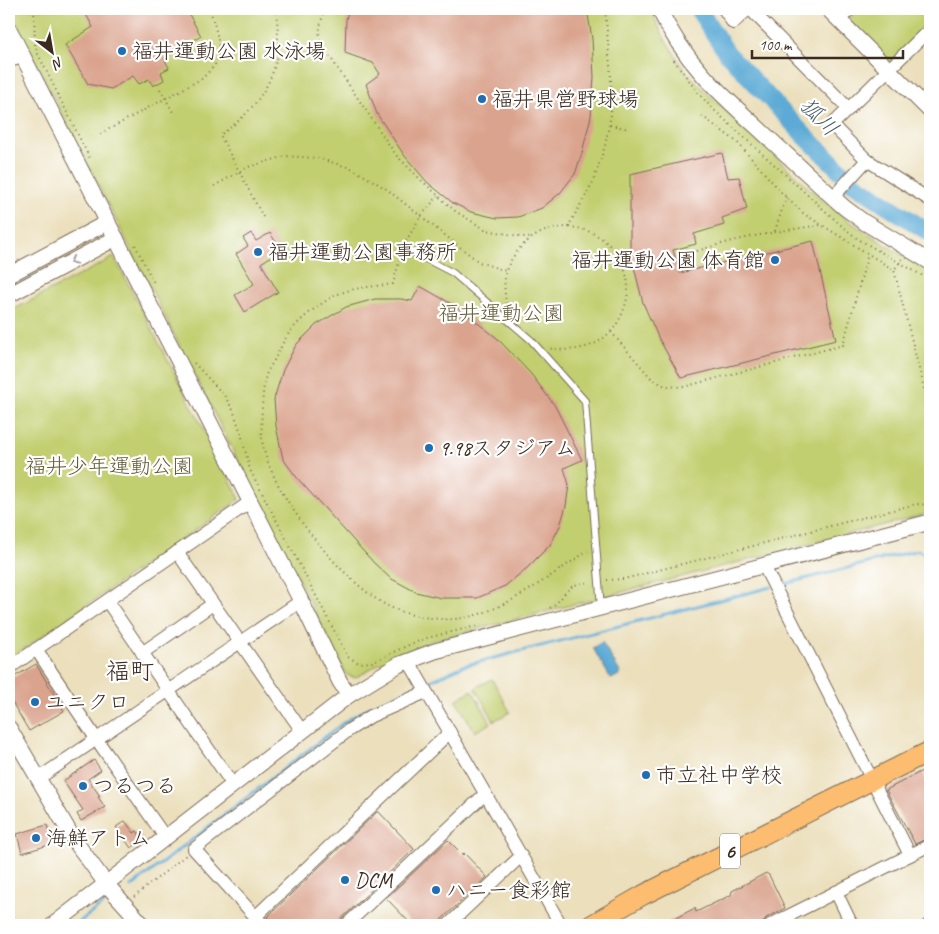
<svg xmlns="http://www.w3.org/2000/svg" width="939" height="934" font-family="Caveat,'Klee One',sans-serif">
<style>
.green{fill:#c2cf70;stroke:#7e7c47}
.water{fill:#5baad5;stroke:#4b6a7a}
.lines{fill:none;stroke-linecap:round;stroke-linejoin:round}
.stream{stroke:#5baad5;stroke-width:3}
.river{stroke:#5baad5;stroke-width:18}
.building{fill:#daa38d}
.service-casing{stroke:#796955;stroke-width:8}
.minor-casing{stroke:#796955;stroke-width:14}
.tertiary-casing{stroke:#796955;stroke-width:17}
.primary-casing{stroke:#796955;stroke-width:21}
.path{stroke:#796955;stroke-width:2;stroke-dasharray:1 4;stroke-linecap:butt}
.service{stroke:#fff;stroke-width:6}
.minor{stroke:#fff;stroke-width:12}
.tertiary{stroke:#fff;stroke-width:15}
.primary{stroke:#fcbd6f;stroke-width:19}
.oneway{stroke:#a79f9a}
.poi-dot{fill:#1f6fb2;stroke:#fff;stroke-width:2}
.labels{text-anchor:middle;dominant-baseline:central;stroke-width:4.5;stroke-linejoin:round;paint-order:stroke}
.shield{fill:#fff;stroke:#766a62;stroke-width:1}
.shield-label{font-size:20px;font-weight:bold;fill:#3b2a1e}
.poi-label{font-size:21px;fill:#3b2a1e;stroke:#fff;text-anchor:start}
.park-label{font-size:21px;fill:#645c37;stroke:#fff}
.water-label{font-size:22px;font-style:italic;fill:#485d67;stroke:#fff}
.quarter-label{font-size:24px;fill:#3b2a1e;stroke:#fff}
</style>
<rect width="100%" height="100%" fill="#fff"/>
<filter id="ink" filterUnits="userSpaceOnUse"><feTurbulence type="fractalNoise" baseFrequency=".02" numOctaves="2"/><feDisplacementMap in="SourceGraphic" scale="10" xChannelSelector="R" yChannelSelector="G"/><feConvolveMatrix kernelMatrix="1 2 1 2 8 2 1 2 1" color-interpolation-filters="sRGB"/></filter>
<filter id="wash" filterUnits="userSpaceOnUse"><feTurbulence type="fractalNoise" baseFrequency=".0096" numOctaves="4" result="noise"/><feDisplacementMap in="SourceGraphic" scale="20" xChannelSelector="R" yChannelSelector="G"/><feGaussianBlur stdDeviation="1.12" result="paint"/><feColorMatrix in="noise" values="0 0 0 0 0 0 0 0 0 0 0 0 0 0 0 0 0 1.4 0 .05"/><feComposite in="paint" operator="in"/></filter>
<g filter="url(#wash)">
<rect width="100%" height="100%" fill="#ebdfbc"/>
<!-- green -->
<g class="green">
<polygon points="9,9 650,9 665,39 684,69 709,95 821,199 847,220 930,273 930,513 431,641 382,662 355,678 347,675"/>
<polygon points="858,9 930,9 930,22 889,63 848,20"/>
<polygon points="114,257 240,499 9,659 9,312"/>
<polygon points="492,679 510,712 494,721 475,688"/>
<polygon points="472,690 491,723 475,732 456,700"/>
</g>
<!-- water -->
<polygon class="water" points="602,642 621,674 611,679 593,648"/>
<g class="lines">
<!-- stream -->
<g class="stream">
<polyline points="777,586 918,550 930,557"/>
<polyline points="426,683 463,666 771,587"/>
<polyline points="131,887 346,721 370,707 420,685"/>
<polyline points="75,925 107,901"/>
</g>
<!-- river -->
<polyline class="river" points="698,9 727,53 803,134 853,183 930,233"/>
</g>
<g id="blocks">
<!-- building -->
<g class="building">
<polygon points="83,9 186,9 201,36 164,58 169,68 161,72 164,80 153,86 149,79 139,84 133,76 111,89 88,84 65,45 93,27"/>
<polygon points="349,9 587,9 592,39 594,77 591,116 582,153 575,174 560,193 542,208 518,217 497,218 471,212 453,203 427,182 404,155 377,114 366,84 380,74 373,63 345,53 346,19"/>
<polygon points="722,153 728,178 739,177 747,209 722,218 724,225 694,234 696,244 673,250 680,273 813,241 836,340 681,378 659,339 643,303 635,271 630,245 630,174"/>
<polygon points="251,233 256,241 270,233 281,250 261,263 278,292 245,312 235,295 254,284 236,254 248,246 243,238"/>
<polygon points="420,286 457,307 497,338 531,374 555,406 582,460 564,468 569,485 566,506 560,526 550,545 527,568 505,586 477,598 441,598 416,592 390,578 374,563 298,479 283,459 276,426 274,399 283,370 296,345 316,325 346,307 375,299 401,299 412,301"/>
<polygon points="36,664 64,711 29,731 9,697 9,680"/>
<polygon points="94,760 101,770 88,779 100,796 98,797 105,807 81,821 77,814 83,810 63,781"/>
<polygon points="922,771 930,788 930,837 915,844 886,790"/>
<polygon points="378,811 414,849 335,925 274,925 267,917"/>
<polygon points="125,821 134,833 137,831 143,840 131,848 116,827"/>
<polygon points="47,825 52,844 22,853 17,834"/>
<polygon points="448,840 463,855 464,853 487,877 442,919 439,925 412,925 386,898"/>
<polygon points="766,873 769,875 785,908 766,918 762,925 662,925 695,908 696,912 731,895 732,891"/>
</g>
</g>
</g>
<g filter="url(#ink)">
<use href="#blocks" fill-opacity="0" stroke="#796955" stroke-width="1"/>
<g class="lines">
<defs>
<polyline id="service" points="403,247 453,273 531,340 585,401 601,608"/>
<g id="minor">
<polyline points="724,9 733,23 748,9"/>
<polyline points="750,9 849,109"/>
<polyline points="839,20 850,9"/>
<polyline points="930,29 832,125 867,160 930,200"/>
<polyline points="9,61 23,57"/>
<polyline points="833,197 867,160"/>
<polyline points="177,552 302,731"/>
<polyline points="764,566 910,855"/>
<polyline points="107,601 233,785"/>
<polyline points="36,649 97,740 165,837"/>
<polyline points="142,653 213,604"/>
<polyline points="408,660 561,925"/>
<polyline points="9,668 250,502"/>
<polyline points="39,778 301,601"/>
<polyline points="836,892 852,925"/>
<polyline points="255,917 450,732"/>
<polyline points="9,923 10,925"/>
<polyline points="263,925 194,849 349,730 371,716 426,692"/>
<polyline points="346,925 485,794"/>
<polyline points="448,925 521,856"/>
<polyline points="770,925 930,845"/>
<polyline points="928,925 930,924"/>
</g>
<g id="tertiary">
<path d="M659,9C684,61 716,90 758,128C787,155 816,182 845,208L864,222L930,262"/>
<polyline points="828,9 930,111"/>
<polyline points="9,29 301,601 340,682 349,695"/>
<polyline points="9,275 108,222"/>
<polyline points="9,295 116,238"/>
<polyline points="9,728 74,840 107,885 143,925"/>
<polyline points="53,925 349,695 398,665 435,651 930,522"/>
</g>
<polyline id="primary" points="591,925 643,895 930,751"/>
</defs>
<!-- service casing -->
<use href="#service" class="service-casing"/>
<!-- minor casing -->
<use href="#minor" class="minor-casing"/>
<!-- tertiary casing -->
<use href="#tertiary" class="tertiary-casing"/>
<!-- primary casing -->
<use href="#primary" class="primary-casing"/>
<!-- path -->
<g class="path">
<polyline points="34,9 35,45 38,54 91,161"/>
<polyline points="324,9 319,33 324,48 396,155 420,179 455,211 486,230 530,238"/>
<polyline points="674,60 698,93 714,110 843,227 858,239 930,280"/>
<polyline points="160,89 173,112"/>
<polyline points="702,116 737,142 781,192 804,214 894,270"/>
<polyline points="610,125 629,129"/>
<path d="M100,134L203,78C206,74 211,70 214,66C225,50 214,26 210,9"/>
<polyline points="214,186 248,167 286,156 317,158 351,168 385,188 479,262 506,271"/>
<path d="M263,217L220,135C252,114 279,80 278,40C278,30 277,19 276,9"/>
<polyline points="568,227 593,182 605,146 611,115 611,77 605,9"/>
<polyline points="775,231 786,197"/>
<polyline points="406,241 421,216 438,196"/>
<polyline points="135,245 154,283"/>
<path d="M697,251C738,238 778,231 821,225"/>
<path d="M401,255L393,284C372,287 352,287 334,296C318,305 301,318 290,332C284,339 280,350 275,358C273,363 268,369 266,375C262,389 260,431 263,446C273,496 343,583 388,606C408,616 433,620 455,619C502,615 548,576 588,551"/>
<polyline points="902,259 894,270 930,412"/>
<path d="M507,309C505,296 503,284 506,271C509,262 515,253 522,246C556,213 607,225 624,268C632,287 627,308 616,325C600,348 574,353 548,348"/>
<polyline points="611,332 652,379 665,386 683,387 843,345 868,254"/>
<polyline points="194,363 224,395 233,410 241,433 250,470 348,657 359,663 372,662 411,644 427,638 480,625"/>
<polyline points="926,535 930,542"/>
<polyline points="607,580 624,579 916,504 930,505"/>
<path d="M550,608C568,596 563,584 590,582"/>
<polyline points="134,897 186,855"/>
</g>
<!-- service -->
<use href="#service" class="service"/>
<!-- minor -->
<use href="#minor" class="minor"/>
<!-- tertiary -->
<use href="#tertiary" class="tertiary"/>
<!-- primary -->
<use href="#primary" class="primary"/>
</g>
<!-- one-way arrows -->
<defs><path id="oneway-chevron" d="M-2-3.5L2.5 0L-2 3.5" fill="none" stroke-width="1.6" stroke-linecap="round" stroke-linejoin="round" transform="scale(1.25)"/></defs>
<use class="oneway" href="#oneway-chevron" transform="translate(73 261) rotate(152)"/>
</g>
<!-- markers -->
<g class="poi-dot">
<circle cx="122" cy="51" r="5"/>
<circle cx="482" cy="99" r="5"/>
<circle cx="258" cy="252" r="5"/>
<circle cx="775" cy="260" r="5"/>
<circle cx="429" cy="448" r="5"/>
<circle cx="35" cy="702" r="5"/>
<circle cx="646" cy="775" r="5"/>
<circle cx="83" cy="786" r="5"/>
<circle cx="36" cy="838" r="5"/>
<circle cx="345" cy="880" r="5"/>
<circle cx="436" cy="890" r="5"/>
</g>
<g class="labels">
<!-- shield labels -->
<rect class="shield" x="720" y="833.5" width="20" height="35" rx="4"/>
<g class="shield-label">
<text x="730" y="851">6</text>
</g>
<!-- poi labels -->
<g class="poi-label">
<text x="132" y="51">福井運動公園 水泳場</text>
<text x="492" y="99">福井県営野球場</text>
<text x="268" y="252">福井運動公園事務所</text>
<text x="765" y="260" text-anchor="end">福井運動公園 体育館</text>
<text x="439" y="448">9.98スタジアム</text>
<text x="45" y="702">ユニクロ</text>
<text x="656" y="775">市立社中学校</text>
<text x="93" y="786">つるつる</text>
<text x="46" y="838">海鮮アトム</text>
<text x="355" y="880">DCM</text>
<text x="446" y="890">ハニー食彩館</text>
</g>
<!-- park labels -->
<g class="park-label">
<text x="501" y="313">福井運動公園</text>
<text x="109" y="466">福井少年運動公園</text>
</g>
<!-- water labels -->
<g class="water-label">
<text transform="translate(819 117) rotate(45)">狐川</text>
</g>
<!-- quarter labels -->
<g class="quarter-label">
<text x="130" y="671">福町</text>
</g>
</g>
<!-- margin -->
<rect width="939" height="934" fill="none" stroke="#fff" stroke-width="30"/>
<!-- north arrow -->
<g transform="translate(52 52) rotate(149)" stroke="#ffffff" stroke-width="4" paint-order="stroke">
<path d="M0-4L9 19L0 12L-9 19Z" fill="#3b2a1e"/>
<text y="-8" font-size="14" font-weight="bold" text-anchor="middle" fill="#3b2a1e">N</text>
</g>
<!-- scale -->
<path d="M752 50v8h151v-8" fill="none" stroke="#3b2a1e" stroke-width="2.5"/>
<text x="759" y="50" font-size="15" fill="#3b2a1e" stroke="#ffffff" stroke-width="4" paint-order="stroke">100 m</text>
</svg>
